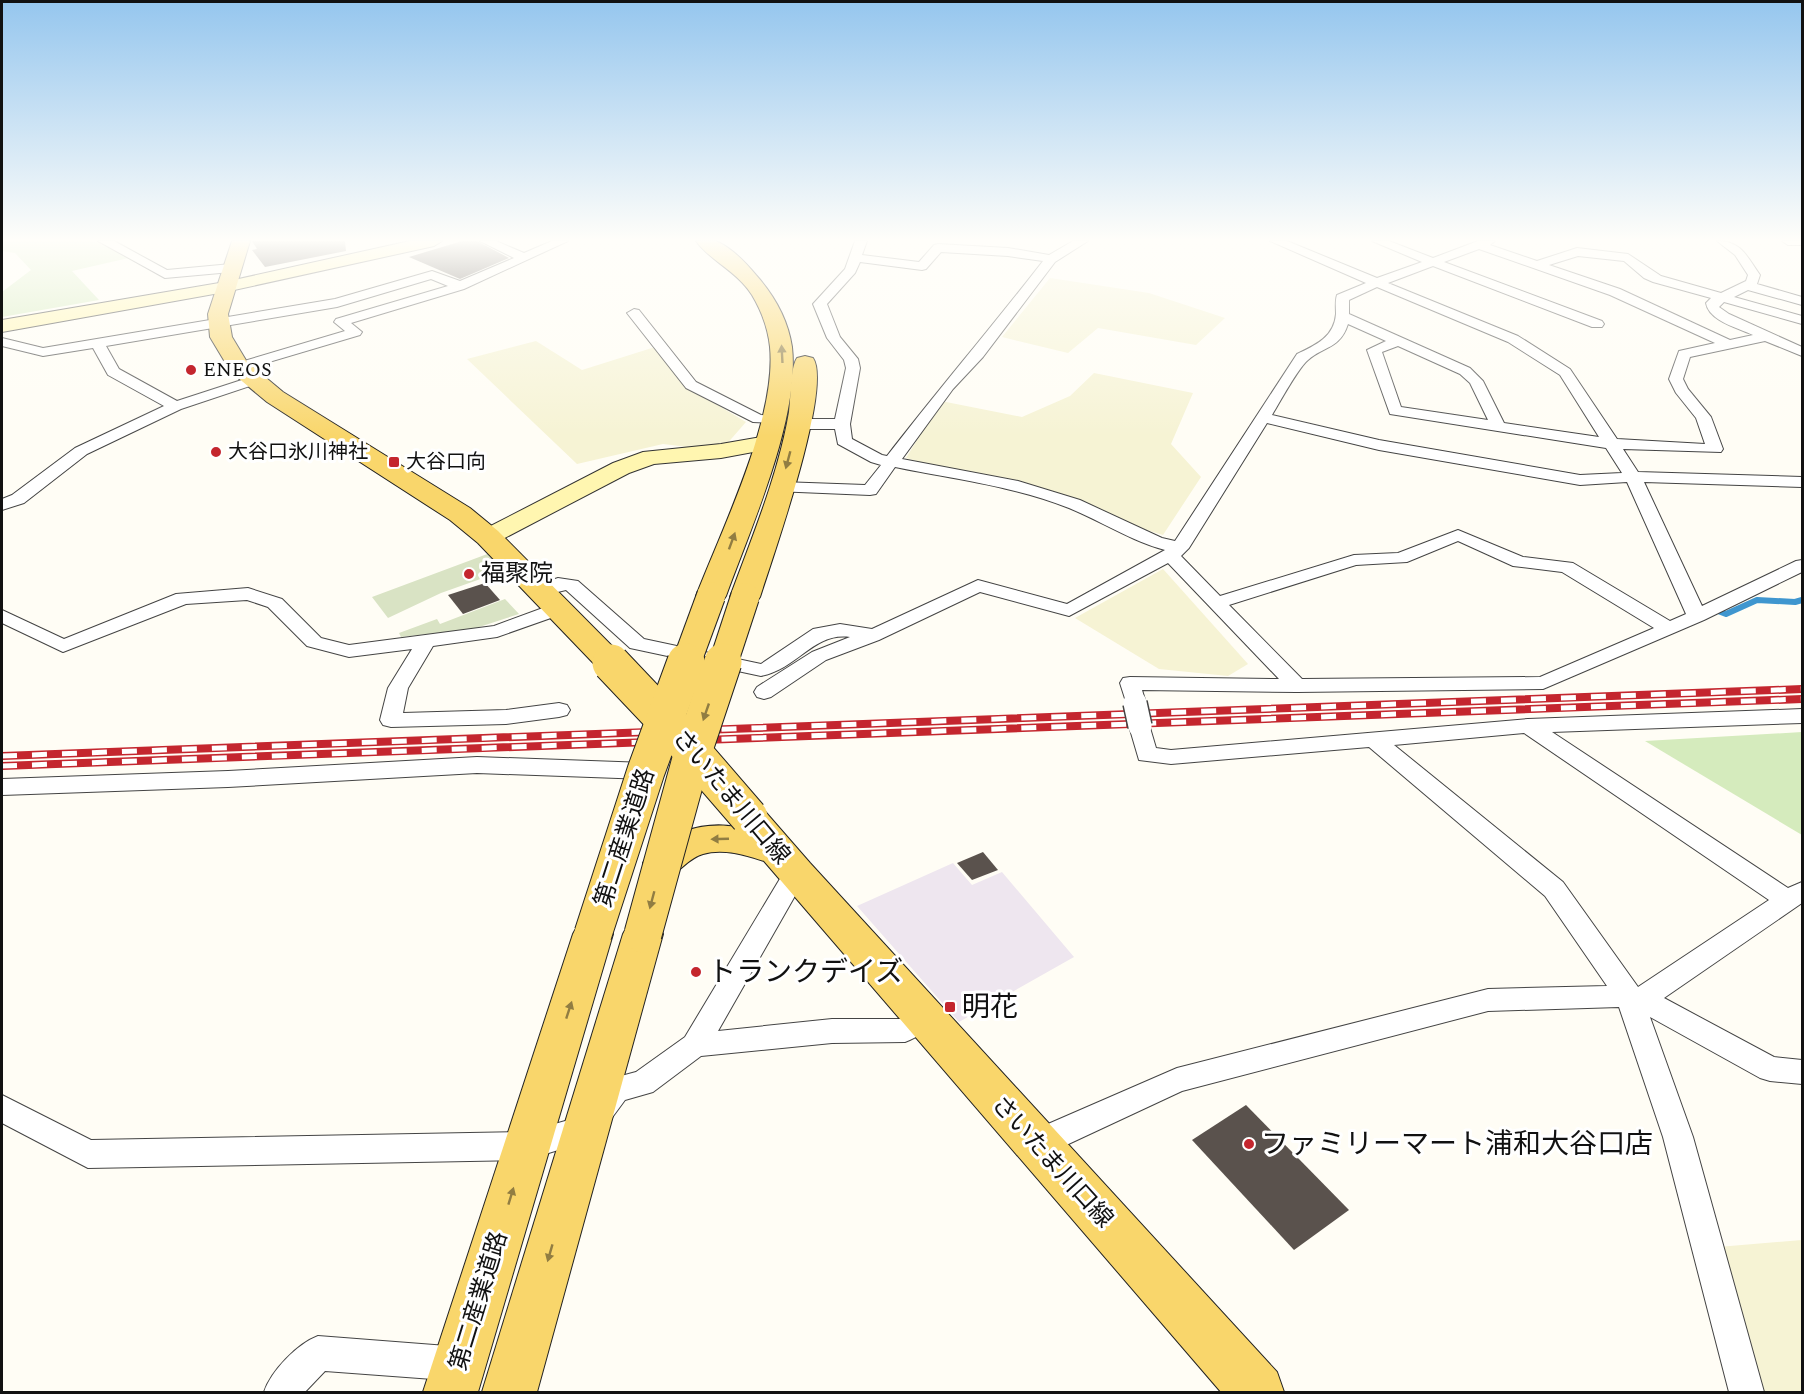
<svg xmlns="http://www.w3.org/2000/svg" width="1804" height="1394" font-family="Spectral,'Noto Sans JP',serif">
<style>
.industrial{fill:#eee6ef}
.farmland{fill:#f6f3d4}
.green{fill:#d5ebbd}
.cemetery{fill:#d9e3c4}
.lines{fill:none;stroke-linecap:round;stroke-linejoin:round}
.stream{stroke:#3f96cf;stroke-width:6}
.building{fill:#5a524d}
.street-casing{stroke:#444;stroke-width:2}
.secondary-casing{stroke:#333;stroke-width:2}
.primary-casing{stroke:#222;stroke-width:2}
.street{fill:#fff;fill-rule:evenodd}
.secondary{fill:#fff6b0;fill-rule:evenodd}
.primary{fill:#f9d66b;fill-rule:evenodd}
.rail-casing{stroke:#c4262e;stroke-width:8}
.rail{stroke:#fff;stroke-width:5;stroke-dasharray:15;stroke-linecap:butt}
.street-bridge-casing{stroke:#444;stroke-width:26;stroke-linecap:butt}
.primary-bridge-far1-casing{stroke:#222;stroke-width:30;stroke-linecap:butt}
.primary-bridge-casing{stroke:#222;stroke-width:39;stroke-linecap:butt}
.street-bridge{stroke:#fff;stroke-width:23}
.primary-bridge-far1{stroke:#f9d66b;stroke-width:28}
.primary-bridge{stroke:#f9d66b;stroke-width:37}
.oneway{fill:#917d42}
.poi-dot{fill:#c4262e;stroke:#fff;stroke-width:2}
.labels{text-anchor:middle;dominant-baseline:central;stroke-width:6;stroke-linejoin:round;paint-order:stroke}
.far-poi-label{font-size:20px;fill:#111;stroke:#fff;text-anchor:start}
.poi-label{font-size:24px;fill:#111;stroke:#fff;text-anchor:start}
.street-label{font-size:24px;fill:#111;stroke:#fff}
.near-poi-label{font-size:28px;fill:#111;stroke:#fff;text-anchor:start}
</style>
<rect width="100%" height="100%" fill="#fffdf5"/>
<!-- industrial -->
<polygon class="industrial" points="953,863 972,885 1002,872 1074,957 959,1022 857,906"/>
<!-- farmland -->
<g class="farmland">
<polygon points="1050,278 1149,293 1225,318 1196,345 1098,328 1068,353 1002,337"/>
<polygon points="536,341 582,370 655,347 682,384 746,422 725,446 712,450 663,444 577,464 467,359"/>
<polygon points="1094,373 1193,393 1171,444 1201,477 1163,535 906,458 941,401 1022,417 1070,396"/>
<polygon points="1163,569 1248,664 1228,676 1159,669 1075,618"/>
<polygon points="1802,1240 1802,1392 1757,1392 1718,1247"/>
</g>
<!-- green -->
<g class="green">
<polygon points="2,241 92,241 133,257 72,271 99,300 2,317 2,292 31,270 15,253 2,251"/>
<polygon points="1802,732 1802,835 1645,741"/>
</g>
<!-- cemetery -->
<g class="cemetery">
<polygon points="490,553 503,571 441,593 388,618 372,597"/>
<polygon points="505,599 519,614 473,629 401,637 399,633 437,619 440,624"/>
</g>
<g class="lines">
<!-- stream -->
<polyline class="stream" points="1713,609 1726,614 1757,600 1795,602 1802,600"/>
</g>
<!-- building -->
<g class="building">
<polygon points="252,241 345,241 346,251 265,267 252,250 257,249"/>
<polygon points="462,241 477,241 509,258 460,279 409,257"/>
<polygon points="485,583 500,600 463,614 448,595"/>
<polygon points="983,852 998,870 972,880 957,863"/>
<polygon points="1246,1105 1349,1210 1294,1250 1192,1140"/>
</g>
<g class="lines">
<defs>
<g id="street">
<polygon points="98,241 114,241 167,270 231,264 237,268 231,272 165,278"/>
<polygon points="480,241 496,241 524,253 552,241 568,241 464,289 351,323 362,332 360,335 239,371 234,370 232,367 234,364 345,331 334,322 336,319 448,286 431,279 337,307 106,346 119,369 177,401 254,376 261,380 259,383 181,409 87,454 24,503 2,510 2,499 12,495 75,448 164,406 108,375 93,348 43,356 2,346 2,338 43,348 335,299 432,271 460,281 514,258"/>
<path d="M855,241H867L862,255L919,262L934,245L938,244L1008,248L1049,255L1073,241H1088L1055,262L983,357L953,389L902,459L1018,481L1080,500L1162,538L1175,541L1297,354C1316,345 1334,337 1336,314C1336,308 1335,301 1337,295L1366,283L1270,241H1287L1377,278L1422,262L1372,241H1389L1433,258L1478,241H1495L1490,245L1537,261L1577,248L1628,254L1661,276L1721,293L1746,281L1748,275L1735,255L1717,241C1742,241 1747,257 1760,275L1757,284L1802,297V305L1748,290L1734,297L1802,316V324L1724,302L1719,307L1729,314L1802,347V356L1765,341L1690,357L1683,379L1688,389L1711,417L1723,449L1721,452L1623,449L1638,472L1802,477V487L1644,482L1702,606L1796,561L1802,560V572L1704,620L1543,689L1297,692L1142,690L1146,703L1142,708L1135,710L1128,708L1120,683L1123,678L1130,677L1279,679L1168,563L1069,616L980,592L879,640L826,660L771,697L764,699L757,697L754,692L757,687L812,652L850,637C813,632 798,669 761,676L630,648L566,590L541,596L534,594L532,590L534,586L558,578L578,581L644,639L761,664L813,629L840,624L872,629L978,580L1067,604L1165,550C1131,541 1101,521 1069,508C1014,486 953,479 895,467L876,494L870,495L775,491L773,487L775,483L781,482L865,485L881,465L871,462L838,444L835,429H798L790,424L798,419H835L846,368L844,360L827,338L813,304L845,269ZM1479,249L1610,295L1715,343L1679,351L1669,379L1676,393L1696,418L1705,444L1617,439L1570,369L1518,336L1388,283L1433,266L1592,327H1602L1604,324L1602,321L1444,262ZM941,252L1008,256L1043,261C992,327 938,390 887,456L882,455L852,439L850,424L860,368L858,359L840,337L827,304L855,273L860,262L922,270L926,269ZM1578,256L1624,261L1644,278L1653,282L1711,298L1706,303C1709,321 1738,328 1753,335L1730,340L1620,289L1549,265ZM1377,287L1508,342L1560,375L1599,437L1504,423L1483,381L1470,368L1349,314V300ZM1348,324L1386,341L1367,350L1390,414L1606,448L1622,473L1580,475L1379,440L1272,415C1280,402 1298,368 1308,360C1324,346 1340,349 1348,324ZM1398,346L1460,374L1470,383L1488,420L1401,407L1382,352ZM1267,423L1379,450L1580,485L1627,482L1686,614L1670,621L1573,563L1523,557L1458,530L1398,553L1354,555L1220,596L1181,556L1189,548ZM1458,541L1513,566L1562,572L1654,628L1540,677L1302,679L1229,605L1356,565L1407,562Z"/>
<polygon points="1782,241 1802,241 1802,245 1788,245"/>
<polygon points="634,309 639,310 696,382 761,415 779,417 782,420 779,423 753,422 686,388 627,313"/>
<polygon points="248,588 282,599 321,638 349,645 494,626 551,605 565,605 568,609 565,613 497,637 433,646 408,688 403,713 506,710 559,703 567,705 570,710 567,715 559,717 506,724 391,727 383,725 380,720 388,688 412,649 349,657 307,646 268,607 247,600 186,604 63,652 2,623 2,610 64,639 176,594"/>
<path d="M1802,709V723L1552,732L1788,888L1802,882V903L1664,998L1774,1057L1802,1060V1084L1770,1081L1760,1078L1650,1017L1693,1137L1764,1392H1729L1663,1137L1619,1007L1488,1011L1182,1091L1047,1154L1036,1158L1025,1154L1021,1144L1025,1134L1177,1068L1488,989L1607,986L1545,896L1369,747L1171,764L1139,760L1129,726L1132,721L1140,719L1148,721L1156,748L1171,750L1528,719ZM1524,733L1769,900L1638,987L1563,882L1394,745Z"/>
<polygon points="477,757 646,763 654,766 657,771 654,776 646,779 477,773 228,787 2,795 2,779 228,771"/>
<path d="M796,864L805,867L808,873L718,1031L832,1019H900L913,1009L923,1006L933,1009L937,1017C930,1030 918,1037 905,1042L832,1043L701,1056L653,1092L625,1100L597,1138L526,1160L88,1168L2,1123V1095L91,1140L526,1132L576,1118L606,1080L636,1072L685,1037L787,867Z"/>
<path d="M318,1336L460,1347L472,1352L477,1364L472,1376L460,1381L325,1371L305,1392H264C271,1371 297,1344 318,1336Z"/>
</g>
<g id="secondary">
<polygon points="410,241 442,241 434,246 225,292 2,332 2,320 225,282"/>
<polygon points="767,436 775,438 778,443 775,448 721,458 654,464 629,473 497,542 488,545 479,542 475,537 479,532 613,463 643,452 721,444"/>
</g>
<g id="primary">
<polygon points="232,241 250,241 228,314 232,337 247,362 283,392 470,508 498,531 622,656 627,663 622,670 611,673 600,670 478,543 450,520 267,402 231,372 210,337 208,314"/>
<path d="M696,241C702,241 713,239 718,242C733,249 746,263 756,275C774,295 788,320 792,347C800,419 751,527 726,596L722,602L711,605L700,602L696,596C722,529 777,418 770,347C768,328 761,310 752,295C737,271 709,260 696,241Z"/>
<path d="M805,356L813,358C833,387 772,559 760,597L756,603L745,606L734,603L730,597C752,537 778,476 789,412C791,399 790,368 797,358Z"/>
<path d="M749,804L762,808L810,863L1277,1372L1284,1392H1221L764,861C746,855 723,848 703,854C678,862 681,883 648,873L643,863C660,833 704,821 736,827L731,817L736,808Z"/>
<polygon points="593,918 607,923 613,934 478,1392 423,1392 573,934 579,923"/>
<polygon points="643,918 657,923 663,934 537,1392 482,1392 623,934 629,923"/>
</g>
</defs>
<!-- street casing -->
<use href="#street" class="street-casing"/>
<!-- secondary casing -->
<use href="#secondary" class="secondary-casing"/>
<!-- primary casing -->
<use href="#primary" class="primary-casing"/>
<!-- street -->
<use href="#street" class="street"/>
<!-- secondary -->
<use href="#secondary" class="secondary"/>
<!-- primary -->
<use href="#primary" class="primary"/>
<defs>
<g id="rail">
<polyline points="2,756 1802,689"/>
<polyline points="2,766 1802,699"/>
</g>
</defs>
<!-- rail casing -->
<use href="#rail" class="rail-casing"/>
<!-- rail -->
<use href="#rail" class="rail"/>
<defs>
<polyline id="street-bridge" points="1135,703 1140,726"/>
<g id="primary-bridge-far1">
<polyline points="686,664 711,596"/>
<polyline points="723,664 745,597"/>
</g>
<g id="primary-bridge">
<polyline points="611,663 666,721 749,817"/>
<polyline points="593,934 646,771 686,662"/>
<polyline points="643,934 693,752 723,662"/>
</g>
</defs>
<!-- street-bridge casing -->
<use href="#street-bridge" class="street-bridge-casing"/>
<!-- primary-bridge-far1 casing -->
<use href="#primary-bridge-far1" class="primary-bridge-far1-casing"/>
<!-- primary-bridge casing -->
<use href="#primary-bridge" class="primary-bridge-casing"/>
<!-- street-bridge -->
<use href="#street-bridge" class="street-bridge"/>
<!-- primary-bridge-far1 -->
<use href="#primary-bridge-far1" class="primary-bridge-far1"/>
<!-- primary-bridge -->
<use href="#primary-bridge" class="primary-bridge"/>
</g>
<!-- one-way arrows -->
<defs><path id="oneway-solid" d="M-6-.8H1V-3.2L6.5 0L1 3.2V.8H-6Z" transform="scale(1.5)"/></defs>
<g class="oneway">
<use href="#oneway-solid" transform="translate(782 354) rotate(-93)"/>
<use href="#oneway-solid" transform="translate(788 460) rotate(105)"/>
<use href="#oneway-solid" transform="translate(732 541) rotate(-70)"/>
<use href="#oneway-solid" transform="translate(706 712) rotate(109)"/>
<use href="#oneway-solid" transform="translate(720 839) rotate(178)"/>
<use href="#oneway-solid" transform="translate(652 900) rotate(105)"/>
<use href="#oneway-solid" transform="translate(569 1010) rotate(-72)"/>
<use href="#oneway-solid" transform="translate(511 1196) rotate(-73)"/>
<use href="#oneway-solid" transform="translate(550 1253) rotate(106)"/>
</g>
<!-- sky -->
<linearGradient id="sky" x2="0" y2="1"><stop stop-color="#95c6ee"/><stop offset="0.55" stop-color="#fffefa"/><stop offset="1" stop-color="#fffefa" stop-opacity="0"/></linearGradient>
<rect width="1804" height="436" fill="url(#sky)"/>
<!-- markers -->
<g class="poi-dot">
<circle cx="191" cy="370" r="6"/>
<circle cx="216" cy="452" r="6"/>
<rect x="388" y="456" width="12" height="12" rx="3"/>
<circle cx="469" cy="574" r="6"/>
<circle cx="696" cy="972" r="6"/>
<rect x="944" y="1001" width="12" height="12" rx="3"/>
<circle cx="1249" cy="1144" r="6"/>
</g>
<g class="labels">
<!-- far-poi labels -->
<g class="far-poi-label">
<text x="203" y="370">ENEOS</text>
<text x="228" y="452">大谷口氷川神社</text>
<text x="406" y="462">大谷口向</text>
</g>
<!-- poi labels -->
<g class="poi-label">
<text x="481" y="574">福聚院</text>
</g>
<!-- street labels -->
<g class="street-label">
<text transform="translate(731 797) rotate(50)">さいたま川口線</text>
<text transform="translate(625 838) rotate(-72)">第二産業道路</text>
<text transform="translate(1052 1162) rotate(48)">さいたま川口線</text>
<text transform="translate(479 1301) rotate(-73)">第二産業道路</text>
</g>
<!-- near-poi labels -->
<g class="near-poi-label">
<text x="708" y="972">トランクデイズ</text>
<text x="962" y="1007">明花</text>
<text x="1261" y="1144">ファミリーマート浦和大谷口店</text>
</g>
</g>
<!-- border -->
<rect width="1804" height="1394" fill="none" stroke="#111111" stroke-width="6"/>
</svg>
